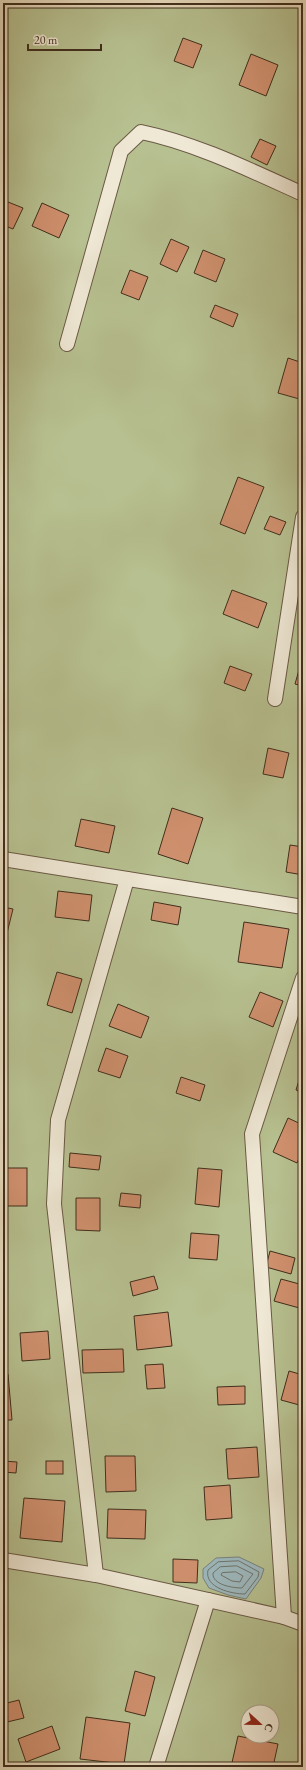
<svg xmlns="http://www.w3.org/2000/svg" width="306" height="1770" font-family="'EB Garamond',serif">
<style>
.green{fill:#b7c090;stroke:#7c7756;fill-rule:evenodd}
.water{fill:#9db8bd;stroke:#78817c}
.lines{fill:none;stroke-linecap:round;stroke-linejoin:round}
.shore{stroke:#6e736c;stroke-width:1}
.building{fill:#cf906e;stroke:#402e1b}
.service-casing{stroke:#6a5944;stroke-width:16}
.service{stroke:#efe8d5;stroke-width:14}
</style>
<rect width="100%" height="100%" fill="#e7dbbe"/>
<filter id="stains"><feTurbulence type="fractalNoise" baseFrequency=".005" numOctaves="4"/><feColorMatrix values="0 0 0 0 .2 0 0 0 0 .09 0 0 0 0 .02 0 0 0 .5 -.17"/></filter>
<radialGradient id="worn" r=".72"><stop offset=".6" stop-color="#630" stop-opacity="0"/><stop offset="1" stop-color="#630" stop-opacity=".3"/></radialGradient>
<!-- green -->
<path class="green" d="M3,3H303V1767H3ZM248,1712H272V1736H248Z"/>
<!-- water -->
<polygon class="water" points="239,1557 264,1569 261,1578 246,1599 228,1595 209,1588 203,1578 203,1569 216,1558"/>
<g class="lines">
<!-- shore -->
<g class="shore">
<path d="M239,1561L259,1572L258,1577L245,1594C232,1594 204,1588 208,1570L218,1562Z"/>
<path d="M237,1566L253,1574L242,1588C233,1588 212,1585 213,1573L220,1567Z"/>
<polygon points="236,1572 243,1576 240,1582 232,1581 221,1575 222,1573"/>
</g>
</g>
<!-- building -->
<g class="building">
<polygon points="183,38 202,45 193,68 174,61"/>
<polygon points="251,54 278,65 266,96 239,85"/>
<polygon points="260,139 276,146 267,165 251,157"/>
<polygon points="3,200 23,208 13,229 3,225"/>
<polygon points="42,203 69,215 59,238 32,226"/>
<polygon points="171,239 189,247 177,272 160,264"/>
<polygon points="203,250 225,259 216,282 194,273"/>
<polygon points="130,270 148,277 139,300 121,293"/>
<polygon points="215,305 238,314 233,327 210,317"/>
<polygon points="288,358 303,363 303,400 278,393"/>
<polygon points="238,477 264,487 245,534 220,524"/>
<polygon points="270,516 286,522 280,535 264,529"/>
<polygon points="232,590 267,603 258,628 223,614"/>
<polygon points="301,663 303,664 303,686 295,684"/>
<polygon points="230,666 252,674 245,691 224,683"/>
<polygon points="268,748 289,753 283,778 263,774"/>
<polygon points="172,808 203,818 188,864 158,854"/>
<polygon points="81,819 115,826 109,853 75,846"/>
<polygon points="290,845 303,847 303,875 286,872"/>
<polygon points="58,891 92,895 89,921 55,917"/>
<polygon points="154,902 181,907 178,925 151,920"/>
<polygon points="3,907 13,909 5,941 3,940"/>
<polygon points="244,922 289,929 282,968 238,962"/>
<polygon points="57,972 82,979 72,1013 47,1005"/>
<polygon points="260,992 283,1001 273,1027 249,1017"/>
<polygon points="118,1004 149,1017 141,1038 109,1026"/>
<polygon points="106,1048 128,1056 120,1078 98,1071"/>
<polygon points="303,1067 303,1093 296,1090"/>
<polygon points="181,1077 205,1085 200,1101 176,1093"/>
<polygon points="288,1118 303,1125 303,1149 297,1163 273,1152"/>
<polygon points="70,1153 101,1156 99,1170 69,1167"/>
<rect x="3" y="1168" width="24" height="38"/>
<polygon points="198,1168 222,1170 219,1207 195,1204"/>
<polygon points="121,1193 141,1195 140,1208 119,1206"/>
<polygon points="76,1198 100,1198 100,1231 76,1230"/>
<polygon points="191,1233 219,1235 217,1260 189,1258"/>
<polygon points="270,1251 295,1258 291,1274 266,1267"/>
<polygon points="154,1276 158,1289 133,1296 130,1282"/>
<polygon points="281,1279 303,1285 303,1309 274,1301"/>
<polygon points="168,1312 172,1346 137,1350 134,1316"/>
<polygon points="48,1331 50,1359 22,1361 20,1333"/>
<polygon points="123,1349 124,1372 83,1373 82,1350"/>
<polygon points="163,1364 165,1388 147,1389 145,1365"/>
<polygon points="289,1371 303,1375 303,1406 281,1400"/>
<polygon points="3,1374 8,1374 12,1420 3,1420"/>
<polygon points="245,1386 245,1404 218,1405 217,1387"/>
<polygon points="257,1447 259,1477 228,1479 226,1449"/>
<polygon points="105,1456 135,1456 136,1491 106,1492"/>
<polygon points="3,1461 17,1462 16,1473 3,1472"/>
<rect x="46" y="1461" width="17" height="13"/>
<polygon points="230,1485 232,1518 206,1520 204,1487"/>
<polygon points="24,1498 65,1501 62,1542 20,1538"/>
<polygon points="108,1509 146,1510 145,1539 107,1538"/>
<polygon points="303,1546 303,1555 299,1552"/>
<polygon points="173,1559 198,1560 197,1583 173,1582"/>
<polygon points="135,1671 155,1677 145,1716 125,1711"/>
<polygon points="19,1700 24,1718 7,1722 3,1704"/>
<polygon points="86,1717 130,1723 124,1764 80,1759"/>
<polygon points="52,1726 60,1749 26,1762 18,1739"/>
<polygon points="238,1736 278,1744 273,1767 231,1767"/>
</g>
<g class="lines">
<defs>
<g id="service">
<path d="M67,344L121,151L141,132C195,143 252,171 303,194"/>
<polyline points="275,699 303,517"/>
<polyline points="3,859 303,907"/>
<polyline points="3,1560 96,1575 284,1617 303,1624"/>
<polyline points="96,1575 54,1204 58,1120 127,879"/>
<polyline points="284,1617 252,1134 303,978"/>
<polyline points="156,1767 208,1600"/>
</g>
</defs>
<!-- service casing -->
<use href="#service" class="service-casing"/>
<!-- service -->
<use href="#service" class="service"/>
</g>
<!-- margin -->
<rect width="306" height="1770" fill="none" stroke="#e7dbbe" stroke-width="16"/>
<rect x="4" y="4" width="298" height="1762" fill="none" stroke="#402e1b" stroke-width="2"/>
<rect x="8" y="8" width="290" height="1754" fill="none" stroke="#402e1b"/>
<!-- north arrow -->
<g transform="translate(260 1724) rotate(112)"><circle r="19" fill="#efe8d5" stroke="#a99e8b"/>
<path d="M0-3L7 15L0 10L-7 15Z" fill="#8f2418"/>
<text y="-6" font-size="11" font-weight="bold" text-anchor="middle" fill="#402e1b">С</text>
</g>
<!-- scale -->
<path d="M28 44v6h73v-6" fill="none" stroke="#402e1b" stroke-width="2"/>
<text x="34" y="44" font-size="12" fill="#402e1b" stroke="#efe8d5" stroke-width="3" paint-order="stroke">20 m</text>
<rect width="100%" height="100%" filter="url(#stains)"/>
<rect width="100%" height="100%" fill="url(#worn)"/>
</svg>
